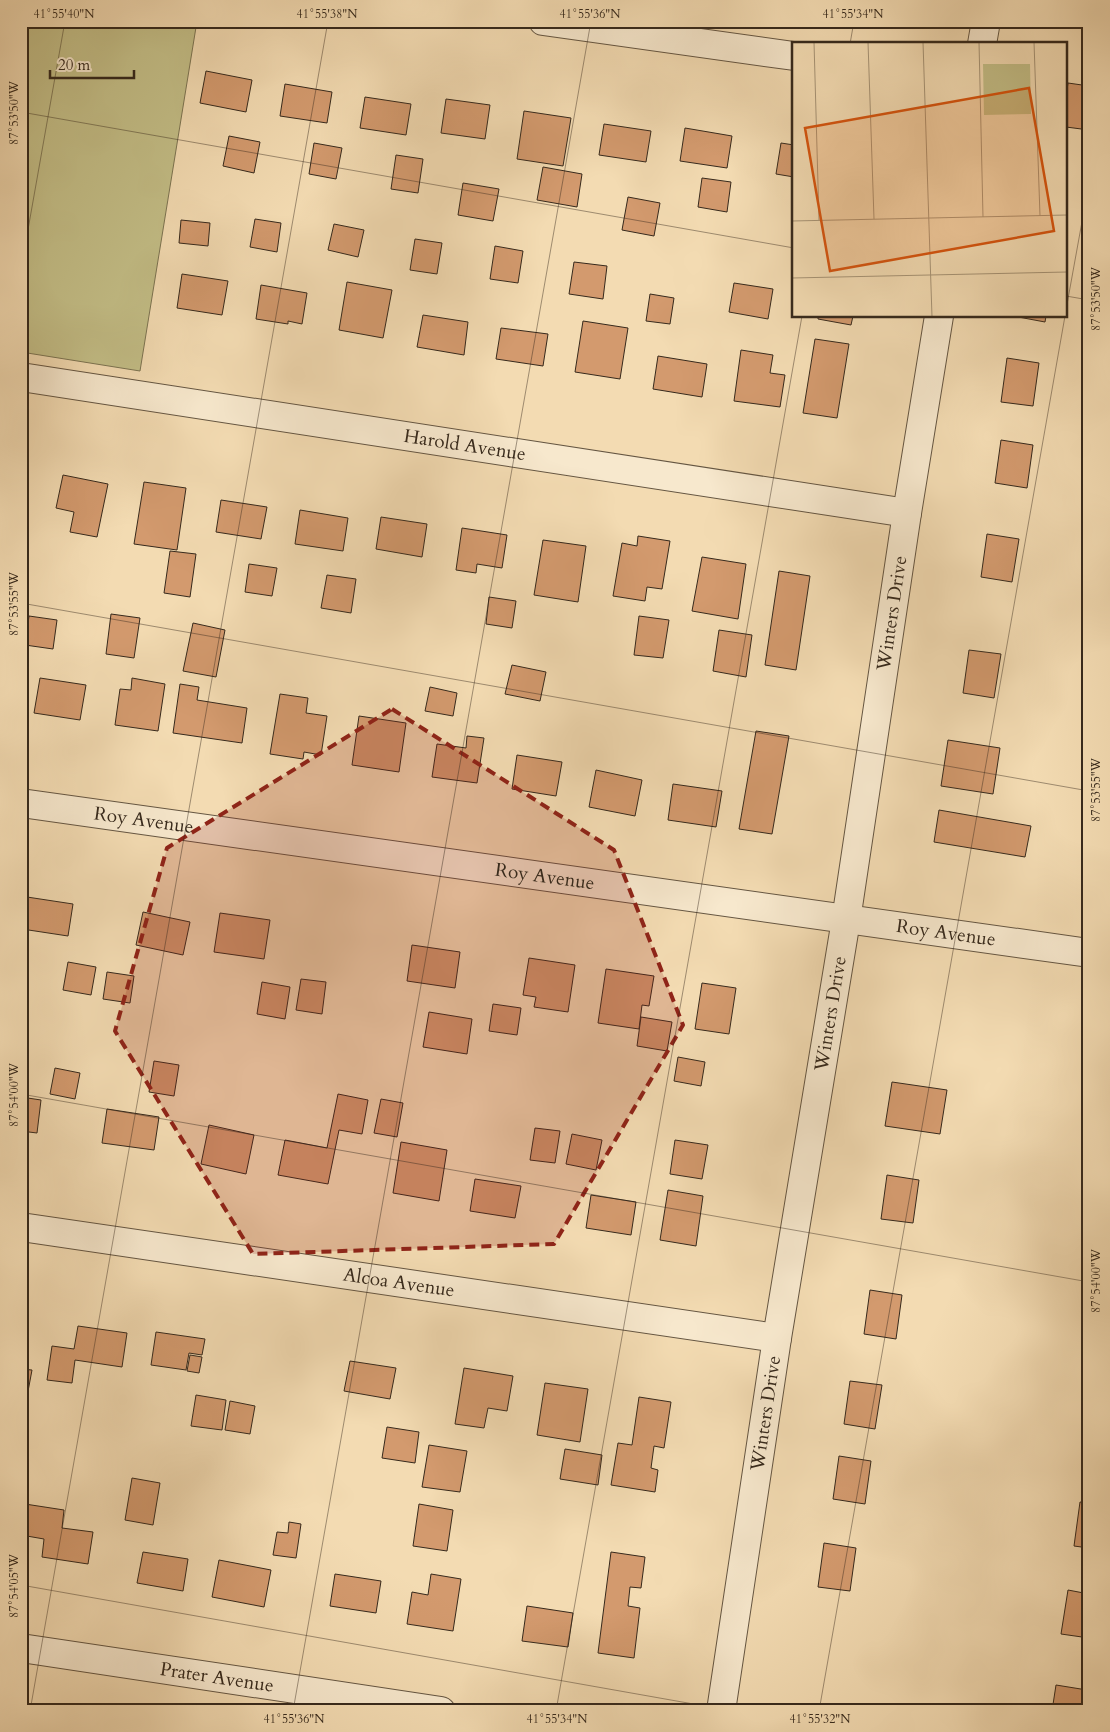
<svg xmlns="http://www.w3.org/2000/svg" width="1110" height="1732" font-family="Cardo,serif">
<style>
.green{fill:#c3be87;stroke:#7c7452}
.building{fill:#d39a6e;stroke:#36291c}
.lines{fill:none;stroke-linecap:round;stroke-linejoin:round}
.minor-casing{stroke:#655642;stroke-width:30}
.minor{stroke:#f7e8cd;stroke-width:28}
.marked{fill:#8f2418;fill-opacity:0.2;stroke:#8f2418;stroke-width:4;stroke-dasharray:10 6;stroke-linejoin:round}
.ticks{fill:none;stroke:#36291c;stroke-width:1;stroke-opacity:0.45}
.labels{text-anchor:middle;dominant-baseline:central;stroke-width:4;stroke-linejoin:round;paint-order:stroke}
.street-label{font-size:19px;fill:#36291c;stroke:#f7e8cd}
.inset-road{fill:none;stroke:#a79476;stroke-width:1}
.view{fill:#d6540e;fill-opacity:0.15;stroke:#d6540e;stroke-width:2.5}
.inset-edge{fill:none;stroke:#36291c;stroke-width:2.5}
.neatline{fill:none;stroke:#36291c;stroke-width:2}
.ticks-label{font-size:12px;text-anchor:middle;fill:#36291c}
</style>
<rect width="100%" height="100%" fill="#f3dbb2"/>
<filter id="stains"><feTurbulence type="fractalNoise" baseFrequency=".004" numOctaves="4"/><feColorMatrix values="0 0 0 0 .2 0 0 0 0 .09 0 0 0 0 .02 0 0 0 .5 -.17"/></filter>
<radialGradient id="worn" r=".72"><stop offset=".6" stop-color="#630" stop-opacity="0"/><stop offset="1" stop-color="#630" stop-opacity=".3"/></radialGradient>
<!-- green -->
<polygon class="green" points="21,21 197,21 140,371 21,352"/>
<!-- building -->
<g class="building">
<polygon points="206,71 252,80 246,112 200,103"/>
<polygon points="1068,83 1089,86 1089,130 1066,127 1066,97"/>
<polygon points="285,84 332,92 327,123 280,116"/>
<polygon points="365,97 411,104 406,135 360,128"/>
<polygon points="446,99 490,105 485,139 441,133"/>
<polygon points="524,111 571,118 563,166 517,159"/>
<polygon points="604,124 651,131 646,162 599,155"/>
<polygon points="685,128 732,136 727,168 680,161"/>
<polygon points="229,136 260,142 254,173 223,166"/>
<polygon points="314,143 342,148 336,179 309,174"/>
<polygon points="781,143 794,145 794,177 776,174"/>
<polygon points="396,155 423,159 418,193 391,189"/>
<polygon points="543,167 582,174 577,207 537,200"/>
<polygon points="702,178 731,182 727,212 698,207"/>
<polygon points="463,183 499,189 493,221 458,215"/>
<polygon points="628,197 660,203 654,236 622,230"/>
<polygon points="255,219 281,223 277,252 250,247"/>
<polygon points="181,220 210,223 208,246 179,243"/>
<polygon points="334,224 364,230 358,257 328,250"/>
<polygon points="415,239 442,243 437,274 410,270"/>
<polygon points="495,246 523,251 518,283 490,279"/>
<polygon points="574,262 607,266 603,299 569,294"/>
<polygon points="182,274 228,281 222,315 177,308"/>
<polygon points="347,282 392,290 383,338 339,330"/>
<polygon points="734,283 773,289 768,319 729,312"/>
<polygon points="261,285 307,293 302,324 288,321 288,324 256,319"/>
<polygon points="650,294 674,298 670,324 646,321"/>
<polygon points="423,315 468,322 464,355 417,347"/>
<polygon points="818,316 853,316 851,325 818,319"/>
<polygon points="1013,316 1046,316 1045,322"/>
<polygon points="583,321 628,328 620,379 575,372"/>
<polygon points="501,328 548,334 543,366 496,359"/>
<polygon points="815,339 849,344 837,418 803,413"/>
<polygon points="741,350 773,355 770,373 785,375 780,407 734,401"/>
<polygon points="658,356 707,364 702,397 653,389"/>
<polygon points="1007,358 1039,363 1033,406 1001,402"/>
<polygon points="1001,440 1033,445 1027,488 995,483"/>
<polygon points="21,471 28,472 23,506 21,505"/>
<polygon points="63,475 108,484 97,537 70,532 74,512 56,508"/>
<polygon points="144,482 186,488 177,550 134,544"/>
<polygon points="221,500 267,507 261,539 216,532"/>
<polygon points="300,510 348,518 343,551 295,544"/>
<polygon points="381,517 427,524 422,557 376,549"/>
<polygon points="462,528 507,535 502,568 477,564 476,573 456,570"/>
<polygon points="987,534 1019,539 1012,582 981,577"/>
<polygon points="638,536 670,541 662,589 647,587 645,601 613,596 622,543 637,546"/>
<polygon points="543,540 586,546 578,602 534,595"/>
<polygon points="170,551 196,554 190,597 164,593"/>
<polygon points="702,557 746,564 738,619 692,611"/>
<polygon points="249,564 277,568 272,596 245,592"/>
<polygon points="779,571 810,576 796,670 765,665"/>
<polygon points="327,575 356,579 351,613 321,608"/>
<polygon points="489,597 516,601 512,628 486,624"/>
<polygon points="111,614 140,618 134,658 106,654"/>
<polygon points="29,616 57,620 53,649 25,645"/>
<polygon points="639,616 669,620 663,658 634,655"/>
<polygon points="193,623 225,630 216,677 183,671"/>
<polygon points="719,630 752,635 746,677 713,671"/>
<polygon points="969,650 1001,654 994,698 963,693"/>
<polygon points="512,665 546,672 540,701 505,694"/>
<polygon points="40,678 86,685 80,720 34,713"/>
<polygon points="132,678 165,684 158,731 115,725 120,689 131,690"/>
<polygon points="180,684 199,687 197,700 247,708 242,743 173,733"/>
<polygon points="430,687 457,693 453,716 425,711"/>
<polygon points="280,694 308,698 306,713 327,716 321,755 304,752 303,759 270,754"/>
<polygon points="359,716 406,723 399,772 352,765"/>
<polygon points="756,731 789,736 772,834 739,829"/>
<polygon points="467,736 484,738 477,783 432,777 437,744 466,748"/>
<polygon points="948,740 1000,748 993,794 941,786"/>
<polygon points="517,755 562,762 556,796 512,789"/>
<polygon points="596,770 642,780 635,816 589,807"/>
<polygon points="673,784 722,791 716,827 668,820"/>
<polygon points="939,810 1031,826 1025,857 934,842"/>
<polygon points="27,897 73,904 68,936 22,929"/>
<polygon points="143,912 190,922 183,955 136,945"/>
<polygon points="220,913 270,920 264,959 214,952"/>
<polygon points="412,945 460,952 455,988 407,981"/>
<polygon points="529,958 575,965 568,1012 534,1007 536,997 523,995"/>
<polygon points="68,962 96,967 91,995 63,990"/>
<polygon points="606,969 654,976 649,1006 642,1005 639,1029 598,1023"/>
<polygon points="107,972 134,976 130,1003 103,999"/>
<polygon points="301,979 326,982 322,1014 296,1010"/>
<polygon points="262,982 290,987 285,1019 257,1014"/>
<polygon points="702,983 736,988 729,1034 695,1029"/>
<polygon points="493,1004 521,1008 517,1035 489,1031"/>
<polygon points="429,1012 472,1019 467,1054 423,1047"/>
<polygon points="641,1017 672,1022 667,1051 637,1046"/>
<polygon points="678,1057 705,1062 701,1086 674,1081"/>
<polygon points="154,1061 179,1065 174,1096 149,1092"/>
<polygon points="55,1068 80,1073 75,1099 50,1094"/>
<polygon points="892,1082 947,1090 940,1134 885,1126"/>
<polygon points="338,1094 368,1100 362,1134 339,1130 328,1184 278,1175 285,1140 327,1148"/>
<polygon points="21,1097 41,1100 37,1133 21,1131"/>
<polygon points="381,1099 403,1103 397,1137 374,1133"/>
<polygon points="107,1109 159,1117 154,1150 102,1143"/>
<polygon points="209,1125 254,1135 246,1174 201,1164"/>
<polygon points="535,1128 560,1131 555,1163 530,1160"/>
<polygon points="572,1134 602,1140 596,1170 566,1164"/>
<polygon points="675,1140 708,1145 702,1179 670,1174"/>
<polygon points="401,1142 447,1150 439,1201 393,1193"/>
<polygon points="887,1175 919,1180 913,1223 881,1219"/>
<polygon points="475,1179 521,1186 515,1218 470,1211"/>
<polygon points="668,1190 703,1196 696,1246 660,1240"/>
<polygon points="591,1195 636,1202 631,1235 586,1228"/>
<polygon points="870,1290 902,1295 896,1339 864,1334"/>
<polygon points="78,1326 127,1333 122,1367 75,1360 72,1383 47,1380 52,1346 74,1349"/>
<polygon points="156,1332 205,1339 202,1355 189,1353 186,1370 151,1365"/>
<polygon points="190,1355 202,1357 199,1373 187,1371"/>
<polygon points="350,1361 396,1368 390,1399 344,1391"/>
<polygon points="464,1368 513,1376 507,1411 488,1408 484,1428 455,1424"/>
<polygon points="21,1369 32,1370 26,1402 21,1401"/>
<polygon points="850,1381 882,1385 875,1429 844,1424"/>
<polygon points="545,1383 588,1389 580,1442 537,1435"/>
<polygon points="196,1395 226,1400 222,1430 191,1426"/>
<polygon points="639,1397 671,1402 664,1448 654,1446 651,1468 658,1470 655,1492 611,1485 618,1443 632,1445"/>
<polygon points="230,1401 255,1406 250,1434 225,1430"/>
<polygon points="387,1427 419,1432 415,1463 382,1458"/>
<polygon points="429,1445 467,1451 460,1492 422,1487"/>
<polygon points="565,1449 602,1455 598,1485 560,1479"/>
<polygon points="839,1456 871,1461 865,1504 833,1499"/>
<polygon points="132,1478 160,1483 153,1525 125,1520"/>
<polygon points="1080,1502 1089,1503 1089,1548 1074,1546"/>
<polygon points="25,1504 64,1510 62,1528 93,1532 88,1564 42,1557 44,1539 21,1535"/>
<polygon points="419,1504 453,1510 447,1551 413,1546"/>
<polygon points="289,1522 301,1524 296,1558 273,1555 277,1532 288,1533"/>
<polygon points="824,1543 856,1548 850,1591 818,1587"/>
<polygon points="143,1552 188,1559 183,1591 137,1583"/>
<polygon points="611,1552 645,1557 641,1588 630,1587 628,1606 640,1608 634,1658 598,1653"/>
<polygon points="219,1560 271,1570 264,1607 212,1597"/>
<polygon points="335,1574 381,1581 376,1613 330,1606"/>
<polygon points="431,1574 461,1579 453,1631 407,1624 412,1592 428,1595"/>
<polygon points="1068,1590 1089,1594 1089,1638 1061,1634"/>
<polygon points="527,1606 573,1613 568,1647 522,1641"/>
<polygon points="1056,1685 1087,1690 1084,1711 1052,1711"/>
</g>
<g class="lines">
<defs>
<g id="minor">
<polyline points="543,21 794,56"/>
<polyline points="982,44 986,21"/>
<path id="s1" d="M21,377L907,513"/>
<path id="s2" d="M21,803L1089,953"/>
<path id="s3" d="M21,1227L777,1338"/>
<path id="s4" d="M21,1648L441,1711"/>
<path id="s5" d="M721,1711L777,1338L846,920L907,513L939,316"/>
</g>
</defs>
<!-- minor casing -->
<use href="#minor" class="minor-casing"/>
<!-- minor -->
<use href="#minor" class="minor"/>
</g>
<!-- marked area -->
<path class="marked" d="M392,709L614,850L683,1025L554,1244L253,1254L115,1031L167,848Z"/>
<!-- ticks -->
<path class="ticks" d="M850,44L854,21M21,112L794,248M21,269L65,21M1066,296L1089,300M1066,310L1089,183M21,603L1089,791M21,1094L1089,1282M21,1585L733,1711M30,1711L328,21M293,1711L591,21M556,1711L802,316M819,1711L1065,316M1082,1711L1089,1675"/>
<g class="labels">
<!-- street labels -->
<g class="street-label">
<text stroke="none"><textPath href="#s1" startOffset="449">Harold Avenue</textPath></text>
<text stroke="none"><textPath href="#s5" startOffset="1111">Winters Drive</textPath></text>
<text stroke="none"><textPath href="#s2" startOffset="124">Roy Avenue</textPath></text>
<text stroke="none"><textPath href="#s2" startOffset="529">Roy Avenue</textPath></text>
<text stroke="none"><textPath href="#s2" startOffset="934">Roy Avenue</textPath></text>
<text stroke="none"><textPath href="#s5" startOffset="706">Winters Drive</textPath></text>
<text stroke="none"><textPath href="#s3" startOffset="382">Alcoa Avenue</textPath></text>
<text stroke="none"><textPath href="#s5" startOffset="301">Winters Drive</textPath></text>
<text stroke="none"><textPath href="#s4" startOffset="198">Prater Avenue</textPath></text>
</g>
</g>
<!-- overview -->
<g transform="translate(792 42)">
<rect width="275" height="275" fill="#f3dbb2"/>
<path d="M191,22H238L239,72L192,73Z" fill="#c3be87"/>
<path class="inset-road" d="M22,0L27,178M76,0L82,177M131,0L140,275M187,0L191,175M242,0L248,174M0,179L275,173M0,236L275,230"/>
<path class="view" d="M237,46L262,189L38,229L13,86Z"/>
<rect width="275" height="275" class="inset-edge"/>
</g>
<!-- margin -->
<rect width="1110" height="1732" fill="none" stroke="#f3dbb2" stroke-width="55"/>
<!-- scale -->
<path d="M50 70v8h84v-8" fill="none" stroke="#36291c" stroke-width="2.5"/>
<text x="58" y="70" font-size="15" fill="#36291c" stroke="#f7e8cd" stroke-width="4" paint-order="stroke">20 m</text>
<rect x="28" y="28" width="1054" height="1676" class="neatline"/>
<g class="ticks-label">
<text x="64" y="18">41°55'40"N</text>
<text x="327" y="18">41°55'38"N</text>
<text x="590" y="18">41°55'36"N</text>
<text x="853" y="18">41°55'34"N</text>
<text transform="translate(14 113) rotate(-90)" y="4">87°53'50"W</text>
<text transform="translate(1096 299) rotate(-90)" y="4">87°53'50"W</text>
<text transform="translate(14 604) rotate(-90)" y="4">87°53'55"W</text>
<text transform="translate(1096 790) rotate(-90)" y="4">87°53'55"W</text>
<text transform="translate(14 1095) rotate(-90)" y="4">87°54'00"W</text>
<text transform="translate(1096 1281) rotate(-90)" y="4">87°54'00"W</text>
<text transform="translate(14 1586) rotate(-90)" y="4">87°54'05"W</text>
<text x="294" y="1723">41°55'36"N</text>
<text x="557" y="1723">41°55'34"N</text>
<text x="820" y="1723">41°55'32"N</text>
</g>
<rect width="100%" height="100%" filter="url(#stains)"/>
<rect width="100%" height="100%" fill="url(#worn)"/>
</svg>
